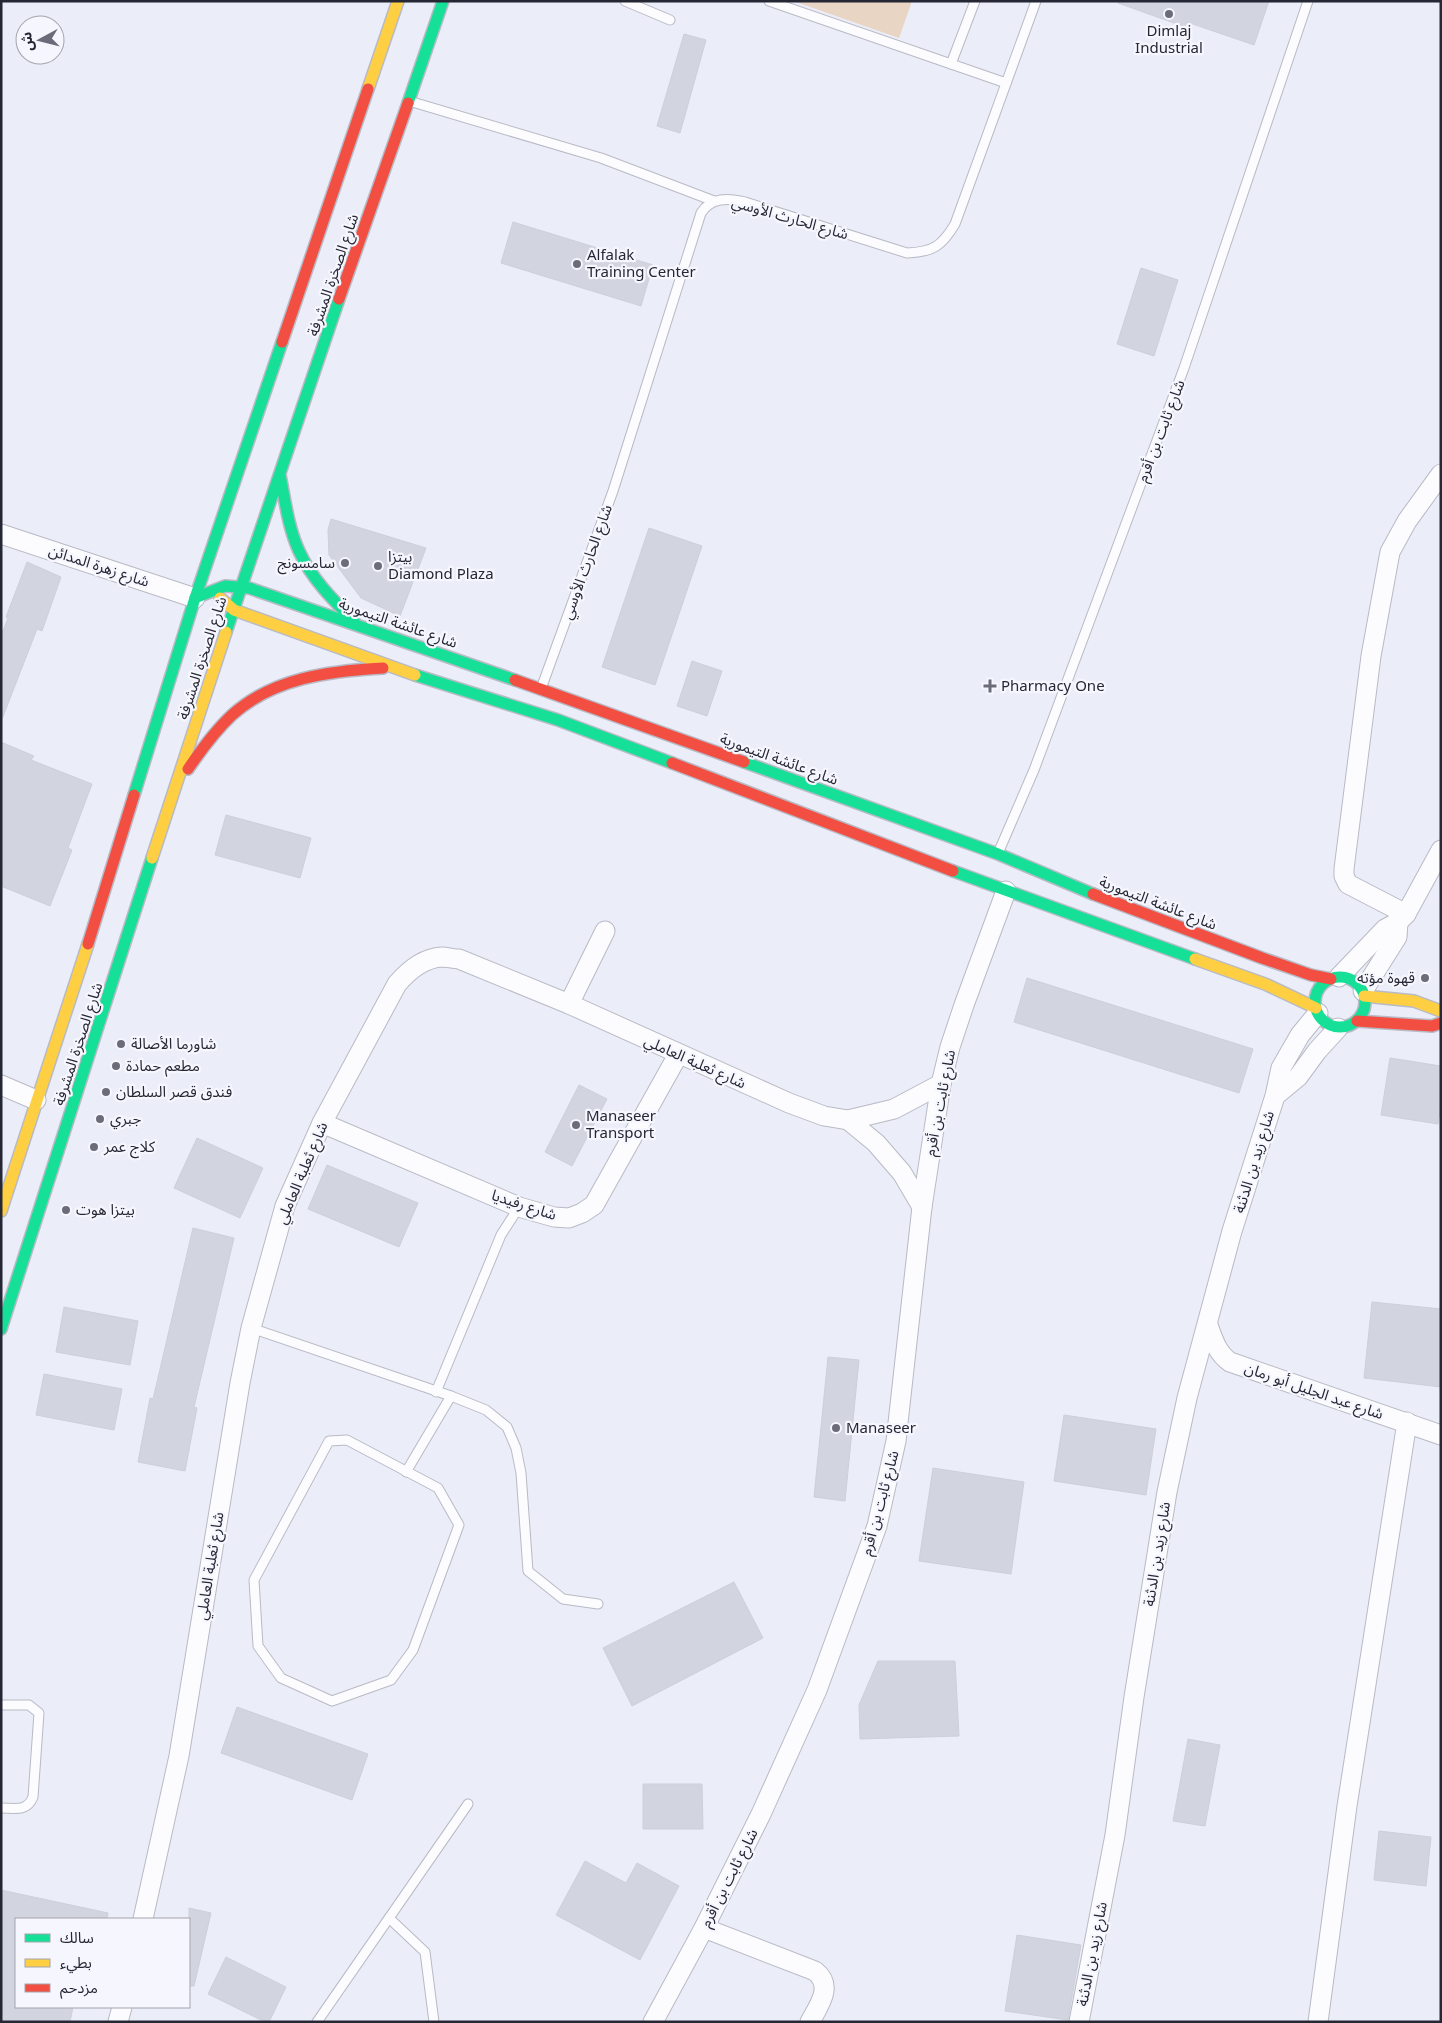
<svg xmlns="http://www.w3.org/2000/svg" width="1442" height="2023" font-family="Georgia,'Noto Sans Arabic',serif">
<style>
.green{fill:#e8d5c4}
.building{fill:#d2d4e0;stroke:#cdcfda}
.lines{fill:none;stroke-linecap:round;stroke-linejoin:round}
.lane-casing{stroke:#b8bac5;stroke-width:11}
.street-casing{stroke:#b8bac5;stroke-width:21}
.fast-casing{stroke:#b8bac5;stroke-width:14}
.slow-casing{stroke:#b8bac5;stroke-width:14}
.jam-casing{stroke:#b8bac5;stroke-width:14}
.lane{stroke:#fcfcfe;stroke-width:9}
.street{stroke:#fcfcfe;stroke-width:19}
.fast{stroke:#16e098;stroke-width:11}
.slow{stroke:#ffcf43;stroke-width:11}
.jam{stroke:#f24e42;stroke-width:11}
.poi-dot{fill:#6b6c79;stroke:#f6f7fe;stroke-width:2}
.labels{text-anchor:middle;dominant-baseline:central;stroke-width:4.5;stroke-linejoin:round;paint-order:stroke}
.poi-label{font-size:15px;fill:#262734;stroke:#f6f7fe;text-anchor:start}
.street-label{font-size:15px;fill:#262734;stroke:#f6f7fe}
</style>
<rect width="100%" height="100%" fill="#ebedf8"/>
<!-- green -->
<polygon class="green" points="793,1 912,1 899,38"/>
<!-- building -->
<g class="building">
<polygon points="1118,1 1269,1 1254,45 1187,22 1185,27 1118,3"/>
<polygon points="684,34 706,40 680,133 657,126"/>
<polygon points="513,222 653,265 641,306 501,263"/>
<polygon points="1141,268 1178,280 1154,356 1117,344"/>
<polygon points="331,519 426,548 400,616 361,598 329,555 328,530"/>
<polygon points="649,528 702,546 655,685 602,667"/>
<polygon points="27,562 61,577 42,631 37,629 2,719 1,636 8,618 6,617"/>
<polygon points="692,661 722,671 707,716 677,706"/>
<polygon points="1,742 34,756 31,760 92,784 68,848 72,850 50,906 1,886"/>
<polygon points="226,815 311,838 300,878 215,855"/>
<polygon points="1027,978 1253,1049 1239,1093 1014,1022"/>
<polygon points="1390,1058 1441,1066 1441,1106 1438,1124 1381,1115"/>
<polygon points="579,1085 607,1099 572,1166 545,1152"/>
<polygon points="197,1138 263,1168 240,1218 174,1188"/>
<polygon points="327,1165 418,1203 399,1247 308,1209"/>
<polygon points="193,1228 234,1238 194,1407 197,1408 185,1471 138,1462 150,1398 153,1399"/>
<polygon points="1372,1302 1441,1309 1441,1387 1364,1378"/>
<polygon points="64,1307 138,1321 130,1365 56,1352"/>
<polygon points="828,1357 859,1360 845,1501 814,1497"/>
<polygon points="44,1374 122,1389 114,1430 36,1415"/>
<polygon points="1064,1415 1156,1429 1146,1495 1054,1481"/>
<polygon points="933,1468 1024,1482 1011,1574 919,1561"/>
<polygon points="734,1582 763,1638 632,1706 603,1648"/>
<polygon points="878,1661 955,1661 959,1736 860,1739 859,1705"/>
<polygon points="237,1707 368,1754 352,1800 221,1753"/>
<polygon points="1188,1739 1220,1745 1205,1826 1173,1821"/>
<polygon points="643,1784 702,1784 703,1829 643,1829"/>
<polygon points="1379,1831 1431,1837 1426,1886 1374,1880"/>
<polygon points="585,1861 626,1883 637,1863 679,1886 640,1960 556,1915"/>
<polygon points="1,1890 108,1913 107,1919 16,1919 16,2007 73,2007 70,2022 1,2022"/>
<polygon points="189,1908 211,1913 194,1986 189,1986"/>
<polygon points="1017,1935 1081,1945 1068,2020 1005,2011"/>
<polygon points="226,1957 286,1987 269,2022 265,2022 208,1994"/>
</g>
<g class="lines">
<defs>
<g id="lane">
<polyline points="625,1 670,20"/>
<polyline points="769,1 1006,83"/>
<polyline points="951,64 975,1"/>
<polyline points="409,101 601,158 714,201"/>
<path d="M542,686L613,491L701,213C711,197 728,198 745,202L907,253C933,252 942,246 955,224L1036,1"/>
<polyline points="999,851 1034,770 1184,368 1308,1"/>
<polyline points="251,1328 451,1396 486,1410 507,1427 516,1448 521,1473 528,1571 563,1599 598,1604"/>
<polyline points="436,1392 501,1235 519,1207"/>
<polygon points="347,1440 438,1488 459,1525 413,1650 391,1680 332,1701 281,1678 258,1646 254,1580 329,1441"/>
<polyline points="406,1472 451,1396"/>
<path d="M1,1705H29L39,1713L33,1797C27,1812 15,1808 1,1808"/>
<polyline points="389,1918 425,1952 434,2022"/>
<polyline points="317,2022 468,1804"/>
</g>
<g id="street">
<polyline points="1,534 195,598"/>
<polyline points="1406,914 1348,884 1344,876 1344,869 1371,656 1390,552 1407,521 1441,474"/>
<polyline points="1339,977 1385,929 1398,922 1406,914 1441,850"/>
<polyline points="1363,991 1397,937 1398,922"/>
<polyline points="569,1004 605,931"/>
<polyline points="1,1085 36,1100"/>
<polyline points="1275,1096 1298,1077 1317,1051 1338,1028"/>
<polyline points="848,1120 876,1143 902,1173 922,1207"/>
<polyline points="322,1123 519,1207 554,1217 569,1218 582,1213 594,1205 678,1055"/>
<path d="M1208,1325C1213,1339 1217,1353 1230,1362L1441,1435"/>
<path d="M143,1919L179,1756L240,1383L251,1328L285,1206L322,1123L397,984C408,971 424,958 442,957C447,957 454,959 459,959L569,1004L789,1103L824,1116L848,1120L894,1109L941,1084"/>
<path d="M704,1928L815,1971C834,1986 819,2005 810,2022"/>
<polyline points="118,2022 122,2007"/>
<polyline points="653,2022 704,1928 761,1814 817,1690 877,1526 896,1441 922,1207 941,1084 950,1047 964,1005 1006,891"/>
<polyline points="1079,2022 1115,1835 1134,1697 1167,1492 1187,1398 1232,1231 1275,1096 1281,1068 1300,1035 1318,1013"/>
<polyline points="1318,2022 1347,1806 1407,1422"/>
</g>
<g id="fast">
<polyline points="408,103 443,1"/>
<path d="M280,475C285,500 288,527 299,551C311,578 333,600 354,621"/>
<polyline points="195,598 225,586 249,588 515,680"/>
<polyline points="226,632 339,299"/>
<polyline points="415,675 558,720 672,763"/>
<polyline points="744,762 998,854 1093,894"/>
<polyline points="134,795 195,598 282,342"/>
<polyline points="953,871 1195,959"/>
<circle cx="1340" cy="1002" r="25"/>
<polyline points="1,1329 152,858"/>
</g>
<g id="slow">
<polyline points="368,89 398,1"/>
<polyline points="220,598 234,610 415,675"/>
<polyline points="152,858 226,632"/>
<polyline points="1195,959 1265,984 1316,1008"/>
<polyline points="1364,996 1414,1001 1441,1011"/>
<polyline points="1,1211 88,944"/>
</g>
<g id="jam">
<polyline points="339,299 408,103"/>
<polyline points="282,342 368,89"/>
<polyline points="515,680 744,762"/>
<polyline points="672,763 953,871"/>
<path d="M188,769C201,750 215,731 232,715C273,678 329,671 383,668"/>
<polyline points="1093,894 1262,958 1311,975 1331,979"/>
<polyline points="88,944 134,795"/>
<polyline points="1357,1021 1432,1026 1441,1023"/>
</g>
</defs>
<!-- lane casing -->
<use href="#lane" class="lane-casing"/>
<!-- street casing -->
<use href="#street" class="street-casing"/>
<!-- fast casing -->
<use href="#fast" class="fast-casing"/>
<!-- slow casing -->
<use href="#slow" class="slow-casing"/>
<!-- jam casing -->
<use href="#jam" class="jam-casing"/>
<!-- lane -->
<use href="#lane" class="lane"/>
<!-- street -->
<use href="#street" class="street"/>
<!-- fast -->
<use href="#fast" class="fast"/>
<!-- slow -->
<use href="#slow" class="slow"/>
<!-- jam -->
<use href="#jam" class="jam"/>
</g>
<!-- markers -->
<g class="poi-dot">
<circle cx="1169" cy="14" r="5"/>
<circle cx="577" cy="264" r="5"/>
<circle cx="345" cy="563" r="5"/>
<circle cx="378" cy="566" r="5"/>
<path d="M987.5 678.5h5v5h5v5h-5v5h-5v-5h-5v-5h5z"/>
<circle cx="1425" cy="978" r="5"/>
<circle cx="121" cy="1044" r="5"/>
<circle cx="116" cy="1066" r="5"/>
<circle cx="106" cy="1092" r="5"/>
<circle cx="100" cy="1119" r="5"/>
<circle cx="576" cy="1125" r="5"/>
<circle cx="94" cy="1147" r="5"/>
<circle cx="66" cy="1210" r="5"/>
<circle cx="836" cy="1428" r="5"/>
</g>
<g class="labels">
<!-- poi labels -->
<g class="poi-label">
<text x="1169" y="31" text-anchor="middle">Dimlaj<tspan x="1169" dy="17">Industrial</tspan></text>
<text x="587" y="255">Alfalak<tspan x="587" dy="17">Training Center</tspan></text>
<text x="388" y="557">بيتزا<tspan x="388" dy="17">Diamond Plaza</tspan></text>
<text x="335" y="563" text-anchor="end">سامسونج</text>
<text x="1001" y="686">Pharmacy One</text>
<text x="1415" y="978" text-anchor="end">قهوة مؤته</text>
<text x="131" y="1044">شاورما الأصالة</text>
<text x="126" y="1066">مطعم حمادة</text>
<text x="116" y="1092">فندق قصر السلطان</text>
<text x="586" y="1116">Manaseer<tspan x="586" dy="17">Transport</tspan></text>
<text x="110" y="1119">جبري</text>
<text x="104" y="1147">كلاج عمر</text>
<text x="76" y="1210">بيتزا هوت</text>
<text x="846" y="1428">Manaseer</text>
</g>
<!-- street labels -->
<g class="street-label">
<text transform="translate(790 218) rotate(16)">شارع الحارث الأوسي</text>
<text transform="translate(333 275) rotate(-71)">شارع الصخرة المشرفة</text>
<text transform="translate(1161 431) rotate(-69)">شارع ثابت بن أقرم</text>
<text transform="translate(587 562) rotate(-70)">شارع الحارث الأوسي</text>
<text transform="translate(99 566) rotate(18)">شارع زهرة المدائن</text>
<text transform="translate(398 623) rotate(19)">شارع عائشة التيمورية</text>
<text transform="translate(202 658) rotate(-72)">شارع الصخرة المشرفة</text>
<text transform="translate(779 759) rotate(20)">شارع عائشة التيمورية</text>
<text transform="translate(1158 903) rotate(21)">شارع عائشة التيمورية</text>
<text transform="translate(78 1044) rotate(-72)">شارع الصخرة المشرفة</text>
<text transform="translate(695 1062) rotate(24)">شارع ثعلبة العاملي</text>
<text transform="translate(940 1103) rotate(-79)">شارع ثابت بن أقرم</text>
<text transform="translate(1254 1162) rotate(-73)">شارع زيد بن الدثنة</text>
<text transform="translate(302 1173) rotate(-67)">شارع ثعلبة العاملي</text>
<text transform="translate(524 1205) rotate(18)">شارع رفيديا</text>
<text transform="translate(1314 1391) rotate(19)">شارع عبد الجليل أبو رمان</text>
<text transform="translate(880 1503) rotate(-75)">شارع ثابت بن أقرم</text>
<text transform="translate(1157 1554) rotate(-81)">شارع زيد بن الدثنة</text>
<text transform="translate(210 1566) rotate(-81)">شارع ثعلبة العاملي</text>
<text transform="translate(729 1878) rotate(-63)">شارع ثابت بن أقرم</text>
<text transform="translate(1092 1954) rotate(-79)">شارع زيد بن الدثنة</text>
</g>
</g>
<!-- border -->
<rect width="1442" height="2023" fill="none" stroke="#262734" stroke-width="5"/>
<!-- legend -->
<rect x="15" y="1918" width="175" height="90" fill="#f6f7fe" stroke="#a3a4ad"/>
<rect x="25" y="1934" width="25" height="8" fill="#16e098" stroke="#a3a4ad"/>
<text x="60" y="1943" font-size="15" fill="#262734">سالك</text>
<rect x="25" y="1959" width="25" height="8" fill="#ffcf43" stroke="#a3a4ad"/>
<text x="60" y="1968" font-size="15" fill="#262734">بطيء</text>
<rect x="25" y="1984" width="25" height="8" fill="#f24e42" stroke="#a3a4ad"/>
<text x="60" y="1993" font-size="15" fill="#262734">مزدحم</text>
<!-- north arrow -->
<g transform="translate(40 40) rotate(263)"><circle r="24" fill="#f6f7fe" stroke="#a3a4ad"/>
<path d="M0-4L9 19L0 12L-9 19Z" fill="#6b6c79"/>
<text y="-8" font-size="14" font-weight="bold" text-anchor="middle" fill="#262734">ش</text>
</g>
</svg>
